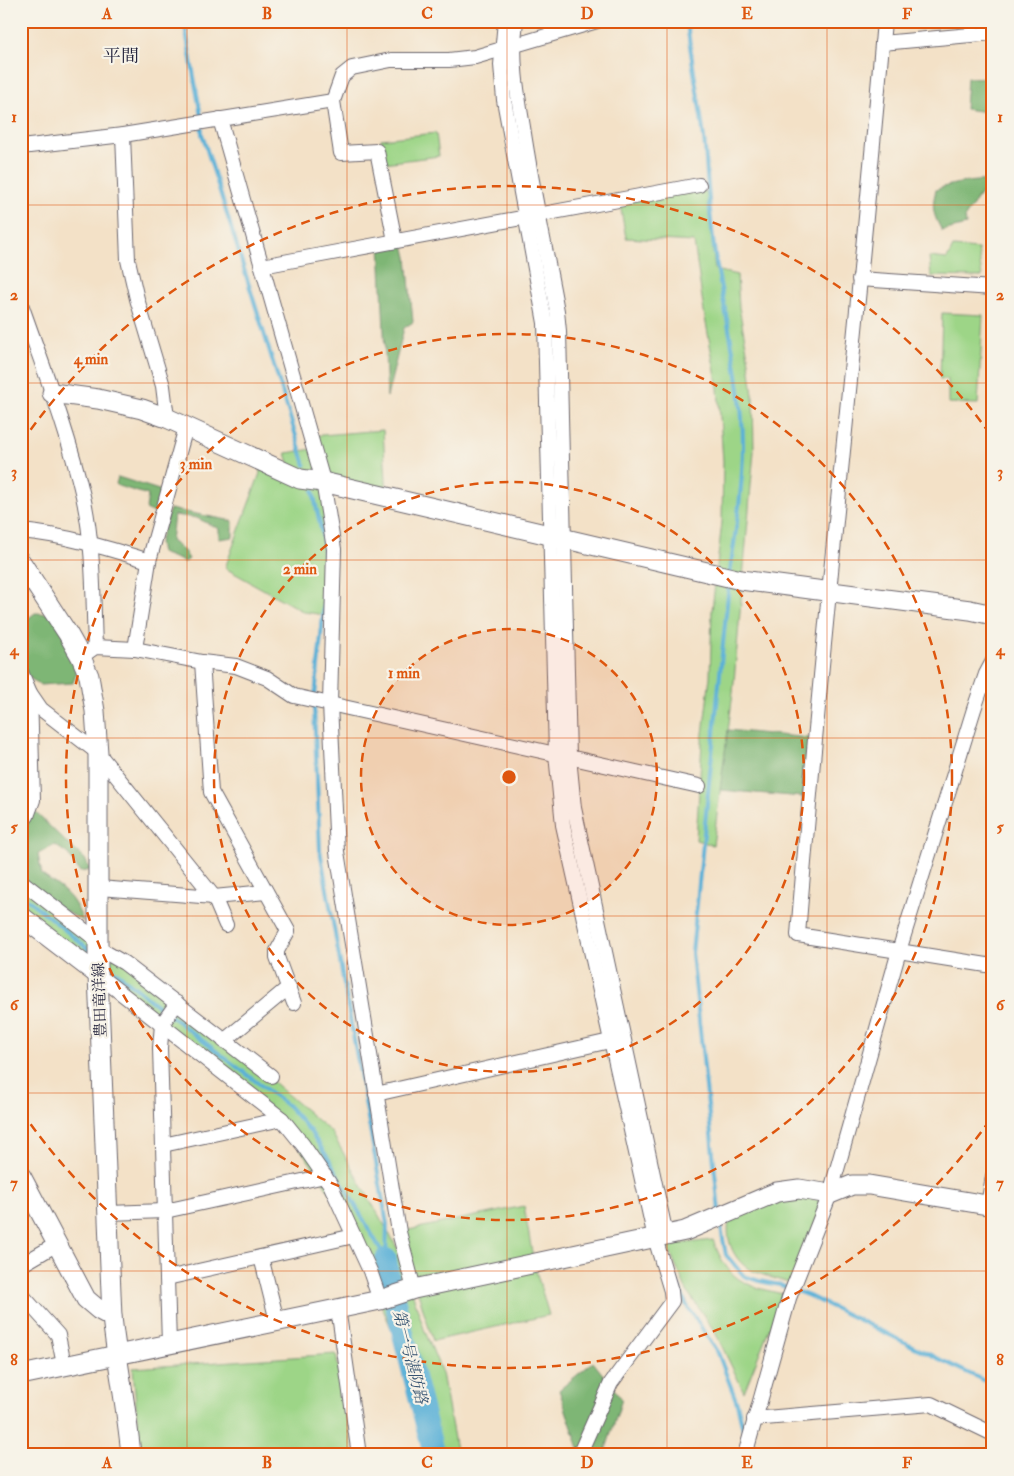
<svg xmlns="http://www.w3.org/2000/svg" width="1014" height="1476" font-family="'IM FELL Double Pica','Noto Serif JP',serif">
<style>
.green{fill:#9dd587;stroke:#607c61}
.forest{fill:#7eb674;stroke:#506c58}
.lines{fill:none;stroke-linecap:round;stroke-linejoin:round}
.stream{stroke:#5ab0d7;stroke-width:4}
.river{stroke:#5ab0d7;stroke-width:22}
.street-casing{stroke:#6b656c;stroke-width:16}
.secondary-casing{stroke:#6b656c;stroke-width:21}
.street{stroke:#fff;stroke-width:14}
.secondary{stroke:#fff;stroke-width:19}
.grid{fill:none;stroke:#de560e;stroke-width:1;stroke-opacity:0.55}
.ring{fill:none;stroke:#de560e;stroke-width:2.5;stroke-dasharray:9 6}
.labels{text-anchor:middle;dominant-baseline:central;stroke-width:4.5;stroke-linejoin:round;paint-order:stroke}
.street-label{font-size:15px;fill:#22223b;stroke:#f7f3e8}
.water-label{font-size:16px;font-style:italic;fill:#365472;stroke:#f7f3e8}
.quarter-label{font-size:18px;fill:#22223b;stroke:#f7f3e8}
.centre{fill:#de560e;stroke:#f7f3e8;stroke-width:2.5}
.ring-label{font-size:15px;text-anchor:middle;font-weight:bold;fill:#de560e;stroke:#f7f3e8;stroke-width:4.5;stroke-linejoin:round;paint-order:stroke}
.neatline{fill:none;stroke:#de560e;stroke-width:2}
.grid-label{font-size:16px;text-anchor:middle;font-weight:bold;fill:#de560e}
</style>
<rect width="100%" height="100%" fill="#f7f3e8"/>
<filter id="ink" filterUnits="userSpaceOnUse"><feTurbulence type="fractalNoise" baseFrequency=".02" numOctaves="2"/><feDisplacementMap in="SourceGraphic" scale="10" xChannelSelector="R" yChannelSelector="G"/><feConvolveMatrix kernelMatrix="1 2 1 2 8 2 1 2 1" color-interpolation-filters="sRGB"/></filter>
<filter id="wash" filterUnits="userSpaceOnUse"><feTurbulence type="fractalNoise" baseFrequency=".0096" numOctaves="4" result="noise"/><feDisplacementMap in="SourceGraphic" scale="20" xChannelSelector="R" yChannelSelector="G"/><feGaussianBlur stdDeviation="1.12" result="paint"/><feColorMatrix in="noise" values="0 0 0 0 0 0 0 0 0 0 0 0 0 0 0 0 0 1.4 0 .05"/><feComposite in="paint" operator="in"/></filter>
<g filter="url(#wash)">
<rect width="100%" height="100%" fill="#f3e1c7"/>
<!-- green -->
<g class="green">
<polygon points="436,133 439,156 384,163 381,139"/>
<polygon points="699,185 707,194 715,270 737,275 739,307 749,362 753,396 754,451 733,693 713,845 696,840 702,742 710,677 712,610 722,522 723,461 718,388 704,312 694,242 626,238 620,204"/>
<polygon points="953,247 978,249 982,277 931,276 929,257 947,259"/>
<polygon points="942,313 983,315 978,404 948,403 948,379 940,379"/>
<polygon points="383,430 387,497 323,481 334,549 332,616 304,612 225,568 263,465 290,466 286,453 313,449 310,436"/>
<polygon points="21,881 229,1044 332,1133 399,1251 424,1329 442,1373 457,1455 426,1455 415,1397 395,1338 343,1212 277,1114 21,910"/>
<path d="M785,1197L823,1200L794,1285C784,1281 753,1273 746,1267C731,1255 726,1238 729,1220Z"/>
<polygon points="524,1206 534,1264 549,1315 433,1341 399,1232"/>
<path d="M713,1240C728,1280 742,1285 783,1294L744,1392L715,1332L687,1291L667,1245Z"/>
<polygon points="336,1354 354,1455 140,1455 133,1368"/>
</g>
<!-- forest -->
<g class="forest">
<polygon points="993,77 993,113 965,109 967,78"/>
<path d="M993,180V198L981,193L965,217L966,225L942,231C933,214 931,208 936,190C953,182 974,181 993,180Z"/>
<polygon points="403,240 407,257 413,322 404,328 387,397 380,244"/>
<polygon points="118,477 162,491 159,515 146,509 148,495 118,486 116,484"/>
<polygon points="170,509 233,521 233,537 219,539 219,529 197,518 174,515 171,541 184,551 189,559 185,562 161,553 159,542"/>
<polygon points="35,613 55,614 74,657 77,672 73,683 40,685 21,672 21,624"/>
<polygon points="728,730 809,738 803,797 720,790"/>
<path d="M34,811L68,844L85,859L90,870L80,872L68,854L55,845L38,854L42,875C64,890 73,895 83,921L46,900L21,881V827Z"/>
<polygon points="593,1362 622,1399 604,1455 579,1455 580,1451 559,1390"/>
</g>
<g class="lines">
<!-- stream -->
<g class="stream">
<polyline points="184,21 201,116 202,134 305,465"/>
<path d="M687,21C691,64 701,106 705,148C708,186 710,224 716,261C726,319 743,386 743,444C743,487 736,529 730,572"/>
<polyline points="313,491 323,539 324,561 325,595 314,707 320,850 387,1224 386,1259"/>
<polyline points="21,894 93,953"/>
<polyline points="104,962 160,1008 288,1106 310,1131 328,1158 386,1259"/>
<polyline points="719,1211 692,953 729,584"/>
<polyline points="720,1223 726,1255 744,1276 759,1281 780,1285 809,1296 993,1385"/>
<polyline points="672,1272 686,1304 718,1353 737,1403 745,1438"/>
</g>
<!-- river -->
<polyline class="river" points="386,1259 389,1279 434,1455"/>
</g>
</g>
<g filter="url(#ink)">
<g class="lines">
<defs>
<g id="street">
<polyline points="505,21 501,65 504,100 545,323 556,754 563,825 655,1238 671,1291 672,1301 611,1383 579,1455"/>
<path d="M516,21C511,57 517,92 523,127C532,189 546,250 557,311L559,331L569,757L574,808L666,1235"/>
<path d="M884,21C858,326 822,630 798,935L993,966"/>
<polyline points="882,43 993,33"/>
<polyline points="220,119 323,481 334,549 330,704 337,852 399,1232 414,1289"/>
<polyline points="123,135 128,260 137,299 163,386 167,418"/>
<polyline points="21,147 123,135 333,101"/>
<polyline points="395,241 377,151 341,153 333,101 342,76 352,68 391,60 449,60 475,57 597,21"/>
<polyline points="262,266 699,185"/>
<polyline points="859,279 993,288"/>
<path d="M21,304C43,367 68,431 83,496C94,545 93,597 95,647"/>
<path d="M21,531C65,535 107,548 149,561"/>
<polyline points="135,649 149,561 186,427"/>
<polyline points="81,657 95,647 135,649 202,662 236,666 267,678 294,696 699,786"/>
<polyline points="202,662 211,792 288,931 277,951 277,957 294,1003"/>
<polyline points="21,672 30,693 33,800 27,816 21,822"/>
<polyline points="30,693 41,709 98,753 214,897 226,925"/>
<polyline points="21,881 98,941"/>
<polyline points="99,888 214,897 266,892"/>
<polyline points="98,948 124,963 271,1076"/>
<polyline points="98,975 282,1119 303,1145 330,1184 370,1271 380,1300"/>
<polyline points="224,1041 289,987"/>
<polyline points="376,1094 610,1041"/>
<polyline points="163,1145 282,1119"/>
<polyline points="988,1205 993,1176"/>
<polyline points="108,1213 165,1211 325,1176"/>
<polyline points="261,1257 277,1321"/>
<polyline points="21,1265 57,1244"/>
<polyline points="167,1278 354,1236"/>
<polyline points="21,1294 58,1335 64,1365"/>
<polyline points="338,1308 359,1455"/>
<polyline points="169,1344 160,1048 162,1024 177,1003"/>
<polyline points="754,1419 931,1404 993,1434"/>
<polyline points="745,1455 789,1298 830,1194 899,951 974,709 986,674 993,661"/>
</g>
<g id="secondary">
<polyline points="52,393 98,399 142,409 167,418 300,479 323,482 741,580 970,610 993,615"/>
<path d="M21,562L68,634L81,657L89,676L95,711L98,753V975L112,1317C117,1363 127,1409 131,1455"/>
<polyline points="21,916 98,975"/>
<polyline points="21,1176 86,1299 99,1310 112,1317"/>
<polyline points="21,1375 380,1300 414,1289 685,1231 777,1192 799,1189 830,1194 852,1185 869,1185 993,1206"/>
</g>
</defs>
<!-- street casing -->
<use href="#street" class="street-casing"/>
<!-- secondary casing -->
<use href="#secondary" class="secondary-casing"/>
<!-- street -->
<use href="#street" class="street"/>
<!-- secondary -->
<use href="#secondary" class="secondary"/>
</g>
</g>
<!-- grid -->
<path class="grid" d="M187,21V1455M347,21V1455M507,21V1455M667,21V1455M827,21V1455M21,205H993M21,383H993M21,560H993M21,738H993M21,916H993M21,1093H993M21,1271H993"/>
<!-- distance rings -->
<circle cx="509" cy="777" r="148" fill="#de560e" fill-opacity=".12"/>
<g class="ring">
<circle cx="509" cy="777" r="148"/>
<circle cx="509" cy="777" r="295"/>
<circle cx="509" cy="777" r="443"/>
<path d="M990 1120A591 591 0 0 1 22 1112M22 442A591 591 0 0 1 990 434"/>
</g>
<g class="labels">
<!-- street labels -->
<g class="street-label">
<text transform="translate(100 1000) rotate(-92)">豊田竜洋線</text>
</g>
<!-- water labels -->
<g class="water-label">
<text transform="translate(410 1357) rotate(76)">第一号湛防路</text>
</g>
<!-- quarter labels -->
<g class="quarter-label">
<text x="121" y="56">平間</text>
</g>
</g>
<circle cx="509" cy="777" r="8" class="centre"/>
<g class="ring-label">
<text x="91" y="364">4 min</text>
<text x="196" y="469">3 min</text>
<text x="300" y="574">2 min</text>
<text x="404" y="678">1 min</text>
</g>
<!-- margin -->
<rect width="1014" height="1476" fill="none" stroke="#f7f3e8" stroke-width="55"/>
<rect x="28" y="28" width="958" height="1420" class="neatline"/>
<g class="grid-label">
<text x="107" y="19">A</text>
<text x="267" y="19">B</text>
<text x="427" y="19">C</text>
<text x="587" y="19">D</text>
<text x="747" y="19">E</text>
<text x="907" y="19">F</text>
<text x="14" y="122">1</text>
<text x="1000" y="122">1</text>
<text x="14" y="300">2</text>
<text x="1000" y="300">2</text>
<text x="14" y="477">3</text>
<text x="1000" y="477">3</text>
<text x="14" y="655">4</text>
<text x="1000" y="655">4</text>
<text x="14" y="832">5</text>
<text x="1000" y="832">5</text>
<text x="14" y="1010">6</text>
<text x="1000" y="1010">6</text>
<text x="14" y="1188">7</text>
<text x="1000" y="1188">7</text>
<text x="14" y="1365">8</text>
<text x="1000" y="1365">8</text>
<text x="107" y="1468">A</text>
<text x="267" y="1468">B</text>
<text x="427" y="1468">C</text>
<text x="587" y="1468">D</text>
<text x="747" y="1468">E</text>
<text x="907" y="1468">F</text>
</g>
</svg>
